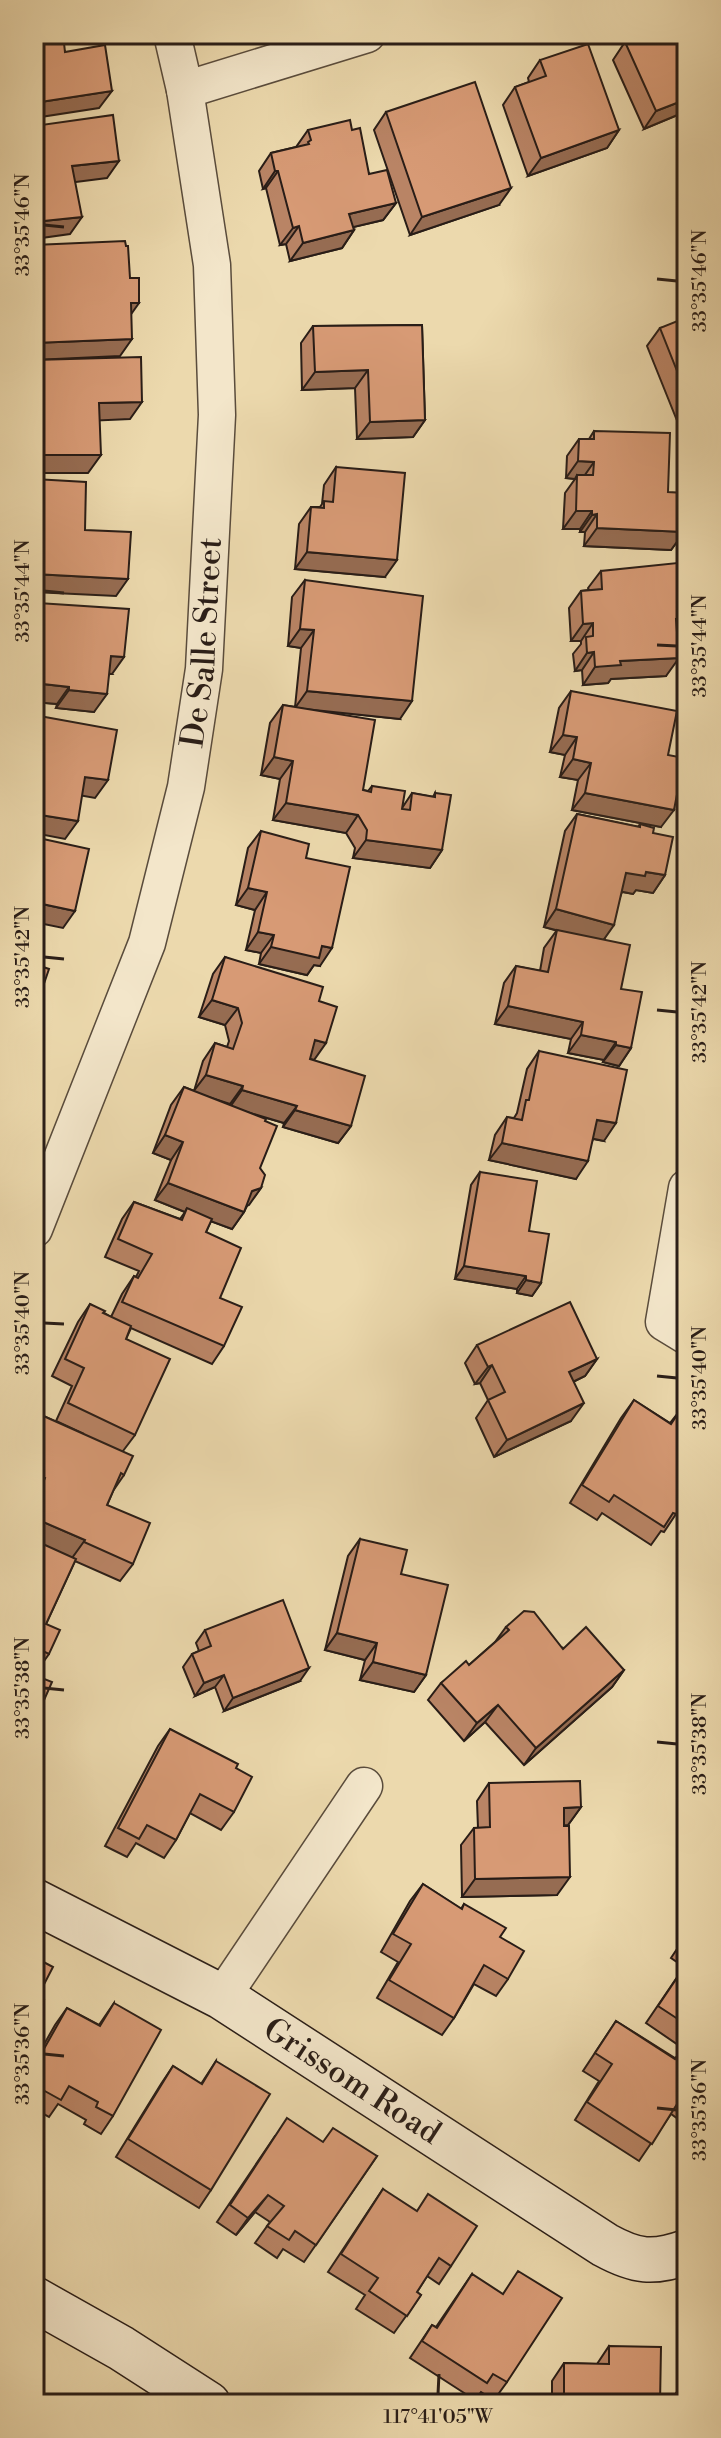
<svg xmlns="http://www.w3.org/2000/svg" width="721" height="2438" font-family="'Libre Bodoni',serif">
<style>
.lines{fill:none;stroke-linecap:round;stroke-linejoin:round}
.street-casing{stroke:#5a4c3c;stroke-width:39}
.secondary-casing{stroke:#291d17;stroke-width:47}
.street{stroke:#f3e6ca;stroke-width:36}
.secondary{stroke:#f3e6ca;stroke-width:44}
.wall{fill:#b98465;stroke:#291d17;stroke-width:2}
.shaded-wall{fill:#966c52;stroke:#291d17;stroke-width:2}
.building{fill:#d79a75;stroke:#291d17;stroke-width:2}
.ticks{fill:none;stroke:#291d17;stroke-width:3}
.labels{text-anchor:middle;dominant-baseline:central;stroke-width:6;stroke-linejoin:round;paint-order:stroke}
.street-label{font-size:32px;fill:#291d17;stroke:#f3e6ca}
.neatline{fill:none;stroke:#291d17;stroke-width:3}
.ticks-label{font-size:20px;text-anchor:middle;fill:#291d17}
</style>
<rect width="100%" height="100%" fill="#ecd9ad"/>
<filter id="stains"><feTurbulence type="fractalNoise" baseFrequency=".0025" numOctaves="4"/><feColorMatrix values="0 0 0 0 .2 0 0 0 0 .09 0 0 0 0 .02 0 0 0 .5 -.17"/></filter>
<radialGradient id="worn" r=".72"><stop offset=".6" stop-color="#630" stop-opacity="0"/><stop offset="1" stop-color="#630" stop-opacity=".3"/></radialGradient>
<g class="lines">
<defs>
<g id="street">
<polyline points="185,90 367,34"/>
<polyline points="687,1188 664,1322 687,1336"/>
<path id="s1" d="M34,1229L147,943L186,787L204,669L217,415L212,265L185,90L172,34"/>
<polyline points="222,1997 364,1786"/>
</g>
<g id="secondary">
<path id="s2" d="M34,1901L222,1997L605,2245C636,2262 653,2264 687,2252"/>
<polyline points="34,2299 121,2348 208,2404"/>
</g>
</defs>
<!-- street casing -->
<use href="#street" class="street-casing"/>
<!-- secondary casing -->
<use href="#secondary" class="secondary-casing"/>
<!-- street -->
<use href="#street" class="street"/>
<!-- secondary -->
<use href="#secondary" class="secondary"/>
</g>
<!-- wall -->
<g class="wall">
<polygon points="625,42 687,111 644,129 613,60"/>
<polygon points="540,60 619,130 607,148 528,176 503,105 515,87 529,82 528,78"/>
<polygon points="386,112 499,205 410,235 374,130"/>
<polygon points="308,130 352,130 369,174 396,203 383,220 353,227 354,230 342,248 290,261 286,244 280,245 266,188 263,189 259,171 271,153 296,147"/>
<polygon points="687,324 687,425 680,428 647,346 660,328"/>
<polygon points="422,325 425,420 413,437 357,439 355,388 302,390 301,343 313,326"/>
<polygon points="594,431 668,492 684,532 671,550 584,546 585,532 580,532 580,529 563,529 565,493 575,479 566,478 567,456 579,439 589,439"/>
<polygon points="336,467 385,577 295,569 299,524 311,507 320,507 322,504 324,485"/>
<polygon points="601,571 677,635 666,676 611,679 608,683 583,685 582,670 575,671 573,654 581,644 581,641 571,641 569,608 581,591 589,590 588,588"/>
<polygon points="305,580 400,719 314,710 363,790 368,791 372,786 402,808 412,793 433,797 435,793 442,850 430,868 353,858 355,848 346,833 273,820 280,779 261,775 270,723 283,705 295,707 301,648 288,646 292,597"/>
<polygon points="38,603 112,674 109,674 94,712 56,708 57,704 34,702 34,609"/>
<polygon points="571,691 668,755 661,827 572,810 578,780 560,777 565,755 550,752 559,708"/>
<polygon points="577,814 638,827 640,824 653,833 665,875 653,893 636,890 633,894 622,892 604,940 621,989 631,1048 619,1066 603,1062 604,1060 568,1053 571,1039 495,1024 504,983 516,966 540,971 544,948 557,930 558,931 544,927 565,831"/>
<polygon points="261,831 306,858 320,966 314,965 307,975 259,964 261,953 246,950 255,910 236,905 248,848"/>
<polygon points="225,957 319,1001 314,1060 351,1126 338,1143 283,1127 284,1123 256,1115 261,1188 247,1206 244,1212 232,1229 211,1221 206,1232 220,1298 224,1346 212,1364 131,1328 126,1339 135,1435 123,1451 124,1475 113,1491 107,1505 133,1564 120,1581 75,1561 46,1624 49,1654 34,1675 37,1716 34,1720 34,1422 39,1414 84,1434 56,1421 72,1386 52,1376 78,1322 90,1304 111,1317 122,1294 134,1276 136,1277 139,1271 105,1257 122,1219 134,1202 180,1219 185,1212 155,1200 171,1160 153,1153 171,1105 184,1087 194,1091 203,1061 215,1043 227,1047 229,1041 225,1025 199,1017 213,974"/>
<polygon points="539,1051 604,1141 593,1139 576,1179 489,1160 495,1135 507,1117 514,1118 517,1113 527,1069"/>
<polygon points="480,1172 529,1231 541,1283 532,1296 517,1293 517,1289 455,1279 471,1185"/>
<polygon points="477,1345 597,1359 585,1376 573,1382 571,1421 494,1457 476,1418 488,1400 480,1383 475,1384 465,1363"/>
<polygon points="634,1400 670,1423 681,1409 676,1514 664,1532 661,1531 651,1545 602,1513 597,1520 570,1503 621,1418"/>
<polygon points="360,1539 426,1675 414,1692 360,1680 365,1660 325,1650 348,1556"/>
<polygon points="506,1627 624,1670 612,1687 524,1765 485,1722 464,1741 428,1700 441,1683 469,1665 495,1642"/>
<polygon points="205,1630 300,1681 224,1711 215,1687 195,1696 183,1667 192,1654 199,1651 196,1643"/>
<polygon points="170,1729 236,1768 234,1812 221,1830 190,1813 176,1840 164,1858 136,1843 127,1857 105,1846 158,1746"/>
<polygon points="489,1783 581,1807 568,1825 557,1895 462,1897 461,1845 474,1828 478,1828 477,1801"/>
<polygon points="423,1884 461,1909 464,1904 500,1937 508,1979 496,1996 474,1984 454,2018 442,2035 377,1998 398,1962 381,1952 410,1901"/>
<polygon points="687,1901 687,1912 682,1909"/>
<polygon points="687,1934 687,2051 646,2023 684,1967 671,1958"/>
<polygon points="114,2003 113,2116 101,2134 84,2124 86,2120 58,2104 49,2117 34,2109 34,2062 55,2025 67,2008 99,2025"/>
<polygon points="616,2021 675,2058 687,2051 687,2121 685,2124 671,2114 639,2161 575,2120 599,2081 583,2071"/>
<polygon points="216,2061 211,2190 199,2208 116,2157 161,2084 173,2066 201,2084"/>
<polygon points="275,2136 323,2142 377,2156 304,2262 283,2249 277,2258 255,2243 270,2222 255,2212 236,2235 217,2222"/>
<polygon points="383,2189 451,2266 439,2284 427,2276 417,2292 421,2295 394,2333 356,2309 365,2295 328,2272"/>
<polygon points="472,2274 507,2382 494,2400 481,2392 475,2400 410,2358 432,2325 436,2327"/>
<polygon points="609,2346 660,2404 552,2404 552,2381 564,2363 597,2364"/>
<polygon points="687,2357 687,2404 669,2404 680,2387 680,2367"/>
</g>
<!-- shaded-wall -->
<g class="shaded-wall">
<polygon points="112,91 99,108 34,118 34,103"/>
<polygon points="687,99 687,111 644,129 656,111"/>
<polygon points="619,130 607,148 528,176 541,158"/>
<polygon points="119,161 107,178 60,184 72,166"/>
<polygon points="275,171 278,171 266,188 263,189"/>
<polygon points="511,188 499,205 410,235 422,217"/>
<polygon points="396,203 383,220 337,231 349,214"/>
<polygon points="82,217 70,234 34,239 34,222"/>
<polygon points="299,226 286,244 280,245 293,228"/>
<polygon points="354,230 342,248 290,261 303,243"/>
<polygon points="131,303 139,303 127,320"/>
<polygon points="132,339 120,356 34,360 34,343"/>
<polygon points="368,370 355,388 302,390 315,372"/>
<polygon points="142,402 130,419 87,421 99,403"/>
<polygon points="687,418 687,425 680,428"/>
<polygon points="425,420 413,437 357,439 370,422"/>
<polygon points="34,455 101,455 88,473 34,473"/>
<polygon points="578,461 594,462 582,479 577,475 575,479 566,478"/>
<polygon points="576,511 592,511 580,529 563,529"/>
<polygon points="597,514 585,532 580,532 592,515"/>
<polygon points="597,528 684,532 671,550 584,546"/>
<polygon points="307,552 397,560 385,577 295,569"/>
<polygon points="34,574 128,579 116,596 34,592"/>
<polygon points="687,618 687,635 664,636 676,619"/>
<polygon points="593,623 581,641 571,641 583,624"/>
<polygon points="300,629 314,630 301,648 288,646"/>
<polygon points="594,652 582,670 575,671 587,653"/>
<polygon points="111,656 124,657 112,674 98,673"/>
<polygon points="679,658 666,676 611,679 608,683 583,685 595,667 620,661"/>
<polygon points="34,683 69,687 57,704 34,702"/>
<polygon points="69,690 107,694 94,712 56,708"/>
<polygon points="307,691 412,701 400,719 295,708"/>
<polygon points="563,735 577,737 565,755 550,752"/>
<polygon points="274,757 293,761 280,779 261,775"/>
<polygon points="573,759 591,763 578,780 560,777"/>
<polygon points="85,777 108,780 95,798 73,794"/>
<polygon points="585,793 674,810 661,827 572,810"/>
<polygon points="286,803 358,815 346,833 273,820"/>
<polygon points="34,814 78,821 65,839 34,833"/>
<polygon points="366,840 442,850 430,868 353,858"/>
<polygon points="646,872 665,875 653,893 636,890 633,894 614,890 626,873"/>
<polygon points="248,888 267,892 255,910 236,905"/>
<polygon points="42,904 75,911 63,928 34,922"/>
<polygon points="556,909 614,925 602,942 544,927"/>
<polygon points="258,932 274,935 261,953 246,950"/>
<polygon points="322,946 332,948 320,966 314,965 307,975 259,964 271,947"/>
<polygon points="212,1000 238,1008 225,1025 199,1017"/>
<polygon points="508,1006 583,1022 571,1039 495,1024"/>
<polygon points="581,1035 616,1042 604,1060 568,1053"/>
<polygon points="315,1040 326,1043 314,1060 303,1057"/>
<polygon points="616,1045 631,1048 619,1066 603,1062"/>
<polygon points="206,1075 243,1086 230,1104 193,1092"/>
<polygon points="242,1090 297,1106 284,1123 230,1107"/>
<polygon points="295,1110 351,1126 338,1143 283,1127"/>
<polygon points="597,1120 616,1123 604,1141 585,1137"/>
<polygon points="165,1135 183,1142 171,1160 153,1153"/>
<polygon points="502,1143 588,1161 576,1179 489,1160"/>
<polygon points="168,1183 244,1212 232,1229 186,1212 187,1208 185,1212 155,1200"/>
<polygon points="261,1188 249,1205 240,1209 252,1191"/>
<polygon points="464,1266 526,1276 517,1289 455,1279"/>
<polygon points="526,1280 541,1283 532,1296 517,1293"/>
<polygon points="597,1359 585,1376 556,1390 569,1372"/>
<polygon points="492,1365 480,1383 475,1384 488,1367"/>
<polygon points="584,1403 571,1421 494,1457 507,1440"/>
<polygon points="34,1518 85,1540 72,1558 34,1541"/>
<polygon points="337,1633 377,1643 365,1660 325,1650"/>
<polygon points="373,1662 426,1675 414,1692 360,1680"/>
<polygon points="309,1668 300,1681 224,1711 233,1698"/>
<polygon points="624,1670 612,1687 524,1765 536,1748"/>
<polygon points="224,1675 215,1687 195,1696 204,1683"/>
<polygon points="498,1705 485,1722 464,1741 477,1723"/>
<polygon points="581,1807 568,1825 551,1826 564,1808"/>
<polygon points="570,1877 557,1895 462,1897 475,1879"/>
<polygon points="268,2195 255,2212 236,2235 248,2218"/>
</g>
<!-- building -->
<g class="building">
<polygon points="34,34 63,34 65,52 105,45 112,91 34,103"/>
<polygon points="644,34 687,34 687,99 656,111 625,42"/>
<polygon points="588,44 619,130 541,158 515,87 546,76 540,60"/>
<polygon points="475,82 511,188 422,217 386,112"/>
<polygon points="113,115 119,161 72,166 82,217 34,222 34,126"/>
<polygon points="350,120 352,130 360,128 369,174 387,170 396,203 349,214 354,230 303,243 299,226 293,228 278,171 275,171 271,153 309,144 308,142 311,140 308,130"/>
<polygon points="125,241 126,246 128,246 130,278 139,278 139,303 131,303 132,339 34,343 34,245"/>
<polygon points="685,318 687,324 687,396 660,328"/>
<polygon points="422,325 425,420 370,422 368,370 315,372 313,326"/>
<polygon points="141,357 142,402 99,403 101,455 34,455 34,360"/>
<polygon points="594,431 670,433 668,492 685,493 684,532 597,528 597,514 592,515 592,511 576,511 577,475 593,475 594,462 578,461 579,439 594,439"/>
<polygon points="336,467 405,473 397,560 307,552 311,507 324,508 324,501 333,502"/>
<polygon points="34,479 86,482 85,530 131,532 128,579 34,574"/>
<polygon points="687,562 687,618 676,619 679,658 620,661 621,665 595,667 594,652 587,653 586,637 593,636 593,623 583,624 581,591 602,589 601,571"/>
<polygon points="305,580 423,596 412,701 307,691 314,630 300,629"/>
<polygon points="38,603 129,609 124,657 111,656 107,694 69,690 69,687 34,683 34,644"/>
<polygon points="571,691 677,711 668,755 684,758 674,810 585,793 591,763 573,759 577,737 563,735"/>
<polygon points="283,705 375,720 363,790 371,792 372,786 405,791 402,809 410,810 412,793 435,797 435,793 451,795 442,850 366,840 367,830 358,815 286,803 293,761 274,757"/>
<polygon points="34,715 117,730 108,780 85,777 78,821 34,814"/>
<polygon points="577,814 640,827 640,824 654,828 653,833 673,837 665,875 646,872 645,876 626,873 614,925 556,909"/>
<polygon points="261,831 309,844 306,858 350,867 332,948 322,946 319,958 271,947 274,935 258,932 267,892 248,888"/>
<polygon points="34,837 89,849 75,911 42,904 35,935"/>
<polygon points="557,930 630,945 621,989 642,992 631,1048 616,1045 616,1042 581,1035 583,1022 508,1006 516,966 548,972"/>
<polygon points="225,957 323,987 319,1001 337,1007 326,1043 315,1040 310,1059 365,1076 351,1126 295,1110 297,1106 242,1090 243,1086 206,1075 215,1043 233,1049 242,1023 238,1008 212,1000"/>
<polygon points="34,964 49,969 36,1007 34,1007"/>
<polygon points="539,1051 627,1070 616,1123 597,1120 588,1161 502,1143 507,1117 522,1120 526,1100 529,1100"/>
<polygon points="184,1087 266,1119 265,1121 277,1126 260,1168 265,1175 261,1188 252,1191 244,1212 168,1183 183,1142 165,1135"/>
<polygon points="480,1172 537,1181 529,1231 549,1234 541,1283 526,1280 526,1276 464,1266"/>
<polygon points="134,1202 182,1220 187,1208 212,1219 206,1232 241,1248 220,1298 242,1307 224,1346 122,1302 134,1276 138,1278 152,1254 118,1239"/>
<polygon points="570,1302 597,1359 569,1372 584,1403 507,1440 488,1400 505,1392 492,1365 488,1367 477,1345"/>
<polygon points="90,1304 105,1311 103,1313 131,1326 126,1339 170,1359 135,1435 68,1403 84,1368 65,1359"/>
<polygon points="634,1400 671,1424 681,1409 687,1413 687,1498 676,1514 673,1513 664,1527 614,1495 609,1502 582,1485"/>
<polygon points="39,1414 133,1456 124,1475 121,1473 107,1505 150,1523 133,1564 84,1542 85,1540 34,1518 34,1504 45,1478 34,1473 34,1427"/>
<polygon points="360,1539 407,1550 401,1574 448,1585 426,1675 373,1662 377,1643 337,1633"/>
<polygon points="34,1540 76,1559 46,1624 60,1630 49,1654 34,1647"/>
<polygon points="283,1600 309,1668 233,1698 224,1675 204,1683 192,1654 211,1646 205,1630"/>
<polygon points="524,1611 534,1612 563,1649 586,1627 624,1670 536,1748 498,1705 477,1723 441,1683 466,1661 469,1665 509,1630 506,1627"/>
<polygon points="34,1669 36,1670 34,1675 52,1682 37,1716 34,1714"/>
<polygon points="170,1729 238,1764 236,1768 252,1777 234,1812 200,1794 176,1840 147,1825 139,1839 118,1828"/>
<polygon points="580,1781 581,1807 564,1808 564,1826 569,1826 570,1877 475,1879 474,1828 490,1827 489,1783"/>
<polygon points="423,1884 462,1909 464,1904 506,1928 500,1937 524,1951 508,1979 484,1965 454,2018 389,1980 411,1944 393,1934"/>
<polygon points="34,1957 53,1967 38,1996 44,2000 34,2019"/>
<polygon points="687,1963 687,2025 658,2006"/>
<polygon points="114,2003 161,2030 113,2116 96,2107 98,2102 69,2086 61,2100 34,2085 34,2062 36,2063 67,2008 100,2026"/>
<polygon points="616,2021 675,2059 682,2048 687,2051 687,2099 682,2096 652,2144 587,2102 612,2064 595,2053"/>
<polygon points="216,2061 270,2094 211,2190 128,2139 173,2066 202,2084"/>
<polygon points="287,2118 323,2142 333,2128 377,2156 316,2245 295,2231 289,2240 267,2226 284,2206 268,2195 248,2218 230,2205"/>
<polygon points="383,2189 417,2211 428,2194 477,2226 451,2266 439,2258 417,2292 421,2295 407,2316 369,2291 378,2278 341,2254"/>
<polygon points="518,2271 562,2298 507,2382 493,2374 487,2383 422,2341 432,2325 437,2328 472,2274 503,2294"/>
<polygon points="609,2346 661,2347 660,2404 564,2404 564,2363 609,2364"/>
<polygon points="682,2385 687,2385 687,2404 681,2404"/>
</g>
<!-- ticks -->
<path class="ticks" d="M44,225L64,227M657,279L677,281M44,591L64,593M657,645L677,646M44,957L64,959M657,1010L677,1012M44,1323L64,1324M657,1376L677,1378M44,1688L64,1690M657,1742L677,1744M44,2054L64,2056M657,2108L677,2110M438,2394L439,2374"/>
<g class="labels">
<!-- street labels -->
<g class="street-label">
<text stroke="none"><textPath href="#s1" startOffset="614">De Salle Street</textPath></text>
<text stroke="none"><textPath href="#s2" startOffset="366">Grissom Road</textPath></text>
</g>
</g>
<!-- margin -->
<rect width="721" height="2438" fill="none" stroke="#ecd9ad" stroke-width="88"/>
<rect x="44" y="44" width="633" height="2350" class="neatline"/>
<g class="ticks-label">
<text transform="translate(22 225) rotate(-90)" y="7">33°35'46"N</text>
<text transform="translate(699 281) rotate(-90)" y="7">33°35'46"N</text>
<text transform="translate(22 591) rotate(-90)" y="7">33°35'44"N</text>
<text transform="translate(699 646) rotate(-90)" y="7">33°35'44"N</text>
<text transform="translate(22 957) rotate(-90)" y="7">33°35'42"N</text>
<text transform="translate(699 1012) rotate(-90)" y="7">33°35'42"N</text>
<text transform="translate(22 1323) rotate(-90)" y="7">33°35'40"N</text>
<text transform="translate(699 1378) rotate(-90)" y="7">33°35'40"N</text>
<text transform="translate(22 1688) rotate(-90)" y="7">33°35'38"N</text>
<text transform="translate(699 1744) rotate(-90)" y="7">33°35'38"N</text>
<text transform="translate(22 2054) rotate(-90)" y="7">33°35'36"N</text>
<text transform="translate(699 2110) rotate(-90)" y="7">33°35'36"N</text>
<text x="438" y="2423">117°41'05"W</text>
</g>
<rect width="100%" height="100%" filter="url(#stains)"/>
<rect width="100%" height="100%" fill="url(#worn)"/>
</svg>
